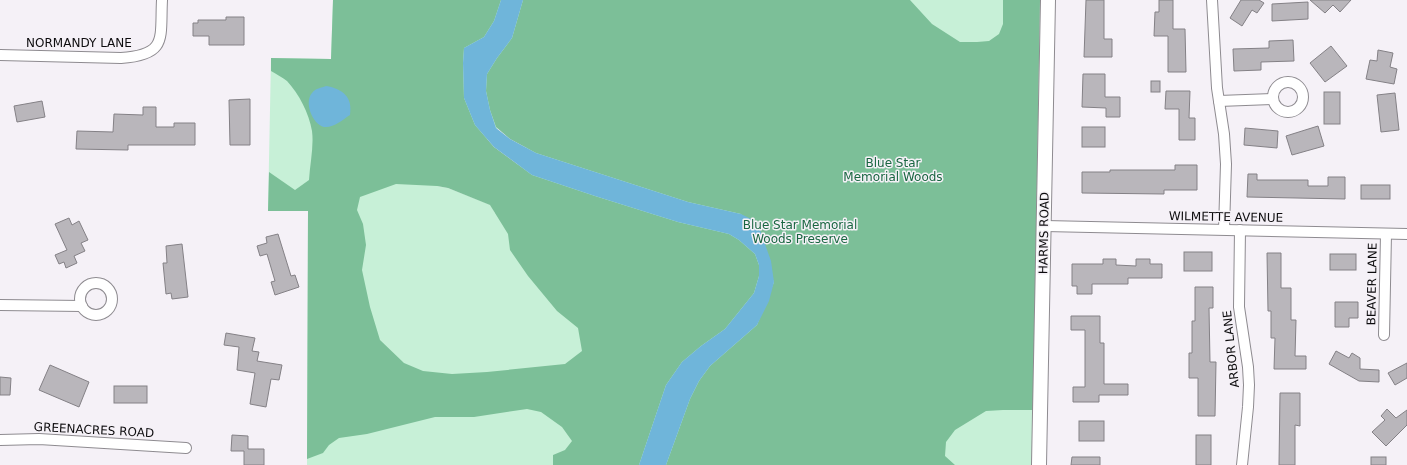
<svg xmlns="http://www.w3.org/2000/svg" width="1407" height="465" font-family="'DejaVu Sans',sans-serif">
<style>
.green{fill:#c7f0d7;fill-rule:evenodd}
.forest{fill:#7cbf98;fill-rule:evenodd}
.water{fill:#6fb5da}
.building{fill:#b9b6bb;stroke:#848186}
.lines{fill:none;stroke-linecap:round;stroke-linejoin:round}
.street-casing{stroke:#8e8b90;stroke-width:12}
.secondary-casing{stroke:#8e8b90;stroke-width:16}
.street{stroke:#fff;stroke-width:10}
.secondary{stroke:#fff;stroke-width:14}
.labels{text-anchor:middle;dominant-baseline:central;stroke-width:3;stroke-linejoin:round;paint-order:stroke}
.street-label{font-size:12px;fill:#0d0c0e;stroke:#f5f1f7}
.park-label{font-size:12px;fill:#196641;stroke:#f5f1f7}
</style>
<rect width="100%" height="100%" fill="#f5f1f7"/>
<!-- green -->
<path class="green" d="M333,0H1040L1032,465H307L308,211H268L271,58L331,59ZM569,61L495,213L491,205L448,188L437,186Z"/>
<!-- forest -->
<g class="forest">
<path d="M333,0H501L494,21L484,37L464,48L463,63L464,98L475,125L494,147L532,175L595,196L678,222L729,234L739,240L755,254L759,265V276L754,293L725,329L701,346L682,362L666,385L639,465H553V455L565,450L572,441L562,427L541,412L527,409L474,417H435L367,434L339,438L329,445L323,453L307,459L308,211H268L269,172L295,190L309,180C310,164 314,146 312,131C309,113 299,94 287,81C282,77 276,74 271,71V58L331,59ZM396,184L437,186L448,188L490,205L508,234L510,250L528,276L557,311L578,328L582,351L565,364L487,372L452,374L423,371L404,363L380,340L370,307L362,270L366,245L363,224L357,210L360,197Z"/>
<polygon points="523,0 910,0 932,24 960,42 977,42 989,41 999,34 1003,24 1003,0 1040,0 1033,410 1003,410 986,411 955,430 946,442 945,456 955,465 666,465 690,399 699,381 710,366 757,325 774,282 741,214 688,202 536,153 510,139 496,127 490,110 486,91 487,74 497,58 512,38"/>
</g>
<!-- water -->
<g class="water">
<polygon points="501,0 523,0 512,38 497,58 487,74 486,91 490,110 496,128 510,139 536,153 688,202 741,214 753,220 760,230 771,261 774,282 769,301 757,325 710,366 699,381 690,399 666,465 639,465 666,385 682,362 701,346 725,329 754,293 759,276 759,265 755,254 739,240 729,234 678,222 595,196 532,175 494,147 475,125 464,98 463,63 464,48 484,37 494,21"/>
<path d="M326,86C343,89 353,97 350,115C342,120 334,128 324,127C312,124 304,102 312,93C316,88 321,88 326,86Z"/>
</g>
<!-- building -->
<g class="building">
<polygon points="1086,0 1104,0 1104,39 1112,39 1112,57 1084,57"/>
<polygon points="1159,0 1173,0 1173,29 1185,29 1186,72 1168,72 1168,36 1154,36 1155,12 1159,12"/>
<polygon points="1241,0 1259,0 1264,3 1257,13 1252,10 1242,26 1230,18"/>
<polygon points="1310,0 1351,0 1340,12 1333,5 1325,13"/>
<polygon points="1308,2 1308,19 1272,21 1272,4"/>
<polygon points="226,17 244,17 244,45 209,45 209,36 193,36 193,23 198,23 198,20 226,20"/>
<polygon points="1293,40 1294,61 1261,62 1261,70 1234,71 1233,49 1269,48 1269,41"/>
<polygon points="1331,46 1347,66 1325,82 1310,63"/>
<polygon points="1378,50 1393,53 1390,67 1397,69 1394,84 1366,79 1370,60 1377,61"/>
<polygon points="1083,74 1105,74 1105,97 1120,97 1120,117 1106,117 1106,108 1082,107"/>
<rect x="1151" y="81" width="9" height="11"/>
<polygon points="1166,91 1190,91 1189,118 1195,118 1195,140 1179,140 1179,109 1165,109"/>
<rect x="1324" y="92" width="16" height="32"/>
<polygon points="1395,93 1399,130 1381,132 1377,95"/>
<polygon points="250,99 250,145 230,145 229,100"/>
<polygon points="42,101 45,117 17,122 14,106"/>
<polygon points="143,107 156,107 156,127 174,127 174,123 195,123 195,145 128,145 128,150 76,149 77,131 113,132 114,114 143,115"/>
<polygon points="1318,126 1324,146 1292,155 1286,136"/>
<rect x="1082" y="127" width="23" height="20"/>
<polygon points="1245,128 1278,131 1277,148 1244,145"/>
<polygon points="1175,165 1197,165 1197,190 1164,190 1164,194 1082,193 1082,172 1110,172 1110,170 1175,170"/>
<polygon points="1248,174 1257,174 1257,180 1308,180 1308,186 1328,186 1328,177 1345,177 1345,199 1247,197"/>
<rect x="1361" y="185" width="29" height="14"/>
<polygon points="69,218 72,225 79,221 88,240 81,243 85,251 74,256 77,263 66,268 64,262 59,264 55,255 67,250 55,224"/>
<polygon points="278,234 291,276 295,275 299,287 275,295 271,282 275,281 267,254 260,256 257,246 267,243 266,237"/>
<polygon points="182,244 188,297 172,299 171,293 166,294 163,263 167,263 166,246"/>
<rect x="1184" y="252" width="28" height="19"/>
<polygon points="1267,253 1281,253 1281,288 1291,288 1291,320 1296,320 1295,356 1306,356 1306,369 1274,369 1275,338 1271,338 1271,311 1268,311"/>
<rect x="1330" y="254" width="26" height="16"/>
<polygon points="1103,259 1116,259 1116,265 1136,266 1136,259 1150,259 1150,264 1162,264 1162,278 1128,278 1128,284 1092,284 1092,294 1077,294 1077,286 1072,286 1072,264 1103,264"/>
<polygon points="1195,287 1213,287 1213,308 1209,308 1210,362 1216,362 1215,416 1198,416 1198,378 1189,378 1189,353 1192,353 1192,321 1195,321"/>
<polygon points="1335,302 1358,302 1358,318 1349,318 1349,327 1335,327"/>
<polygon points="1071,316 1100,316 1100,343 1104,343 1104,384 1128,384 1128,395 1099,395 1099,402 1073,402 1073,387 1085,387 1085,330 1071,330"/>
<polygon points="226,333 255,338 252,351 259,352 257,361 282,365 279,380 271,379 266,407 250,404 255,373 237,370 239,347 224,345"/>
<polygon points="1336,351 1349,358 1352,353 1360,358 1360,369 1379,370 1379,382 1359,381 1329,364"/>
<polygon points="1407,363 1407,378 1395,385 1388,373"/>
<polygon points="50,365 89,382 79,407 39,390"/>
<polygon points="0,377 11,378 10,395 0,395"/>
<rect x="114" y="386" width="33" height="17"/>
<polygon points="1280,393 1300,393 1300,426 1295,425 1295,465 1279,465"/>
<polygon points="1387,409 1396,418 1407,410 1407,425 1386,446 1372,432 1385,420 1381,416"/>
<rect x="1079" y="421" width="25" height="20"/>
<polygon points="232,435 248,436 248,449 264,449 264,465 244,465 244,451 231,451"/>
<rect x="1196" y="435" width="15" height="30"/>
<polygon points="1072,457 1100,457 1100,465 1071,465"/>
<rect x="1371" y="457" width="15" height="8"/>
</g>
<g class="lines">
<defs>
<g id="street">
<polyline points="1212,0 1217,88 1224,134 1226,164 1224,229"/>
<path d="M0,55L121,58C168,55 160,38 162,0"/>
<circle cx="1288" cy="97" r="15"/>
<polyline points="1219,101 1273,99"/>
<polyline points="1045,226 1407,234"/>
<polyline points="1240,230 1239,307 1248,367 1249,385 1248,407 1242,465"/>
<circle cx="96" cy="299" r="16"/>
<polyline points="0,305 82,306"/>
<polyline points="1384,335 1386,234"/>
<polyline points="0,440 39,439 186,448"/>
</g>
<polyline id="secondary" points="1039,465 1048,0"/>
</defs>
<!-- street casing -->
<use href="#street" class="street-casing"/>
<!-- secondary casing -->
<use href="#secondary" class="secondary-casing"/>
<!-- street -->
<use href="#street" class="street"/>
<!-- secondary -->
<use href="#secondary" class="secondary"/>
</g>
<g class="labels">
<!-- street labels -->
<g class="street-label">
<text x="79" y="43">NORMANDY LANE</text>
<text transform="translate(1226 217) rotate(1)">WILMETTE AVENUE</text>
<text transform="translate(1044 233) rotate(-89)">HARMS ROAD</text>
<text transform="translate(1372 284) rotate(-89)">BEAVER LANE</text>
<text transform="translate(1231 349) rotate(-96)">ARBOR LANE</text>
<text transform="translate(94 430) rotate(3)">GREENACRES ROAD</text>
</g>
<!-- park labels -->
<g class="park-label">
<text x="893" y="163">Blue Star<tspan x="893" dy="14">Memorial Woods</tspan></text>
<text x="800" y="225">Blue Star Memorial<tspan x="800" dy="14">Woods Preserve</tspan></text>
</g>
</g>
</svg>
